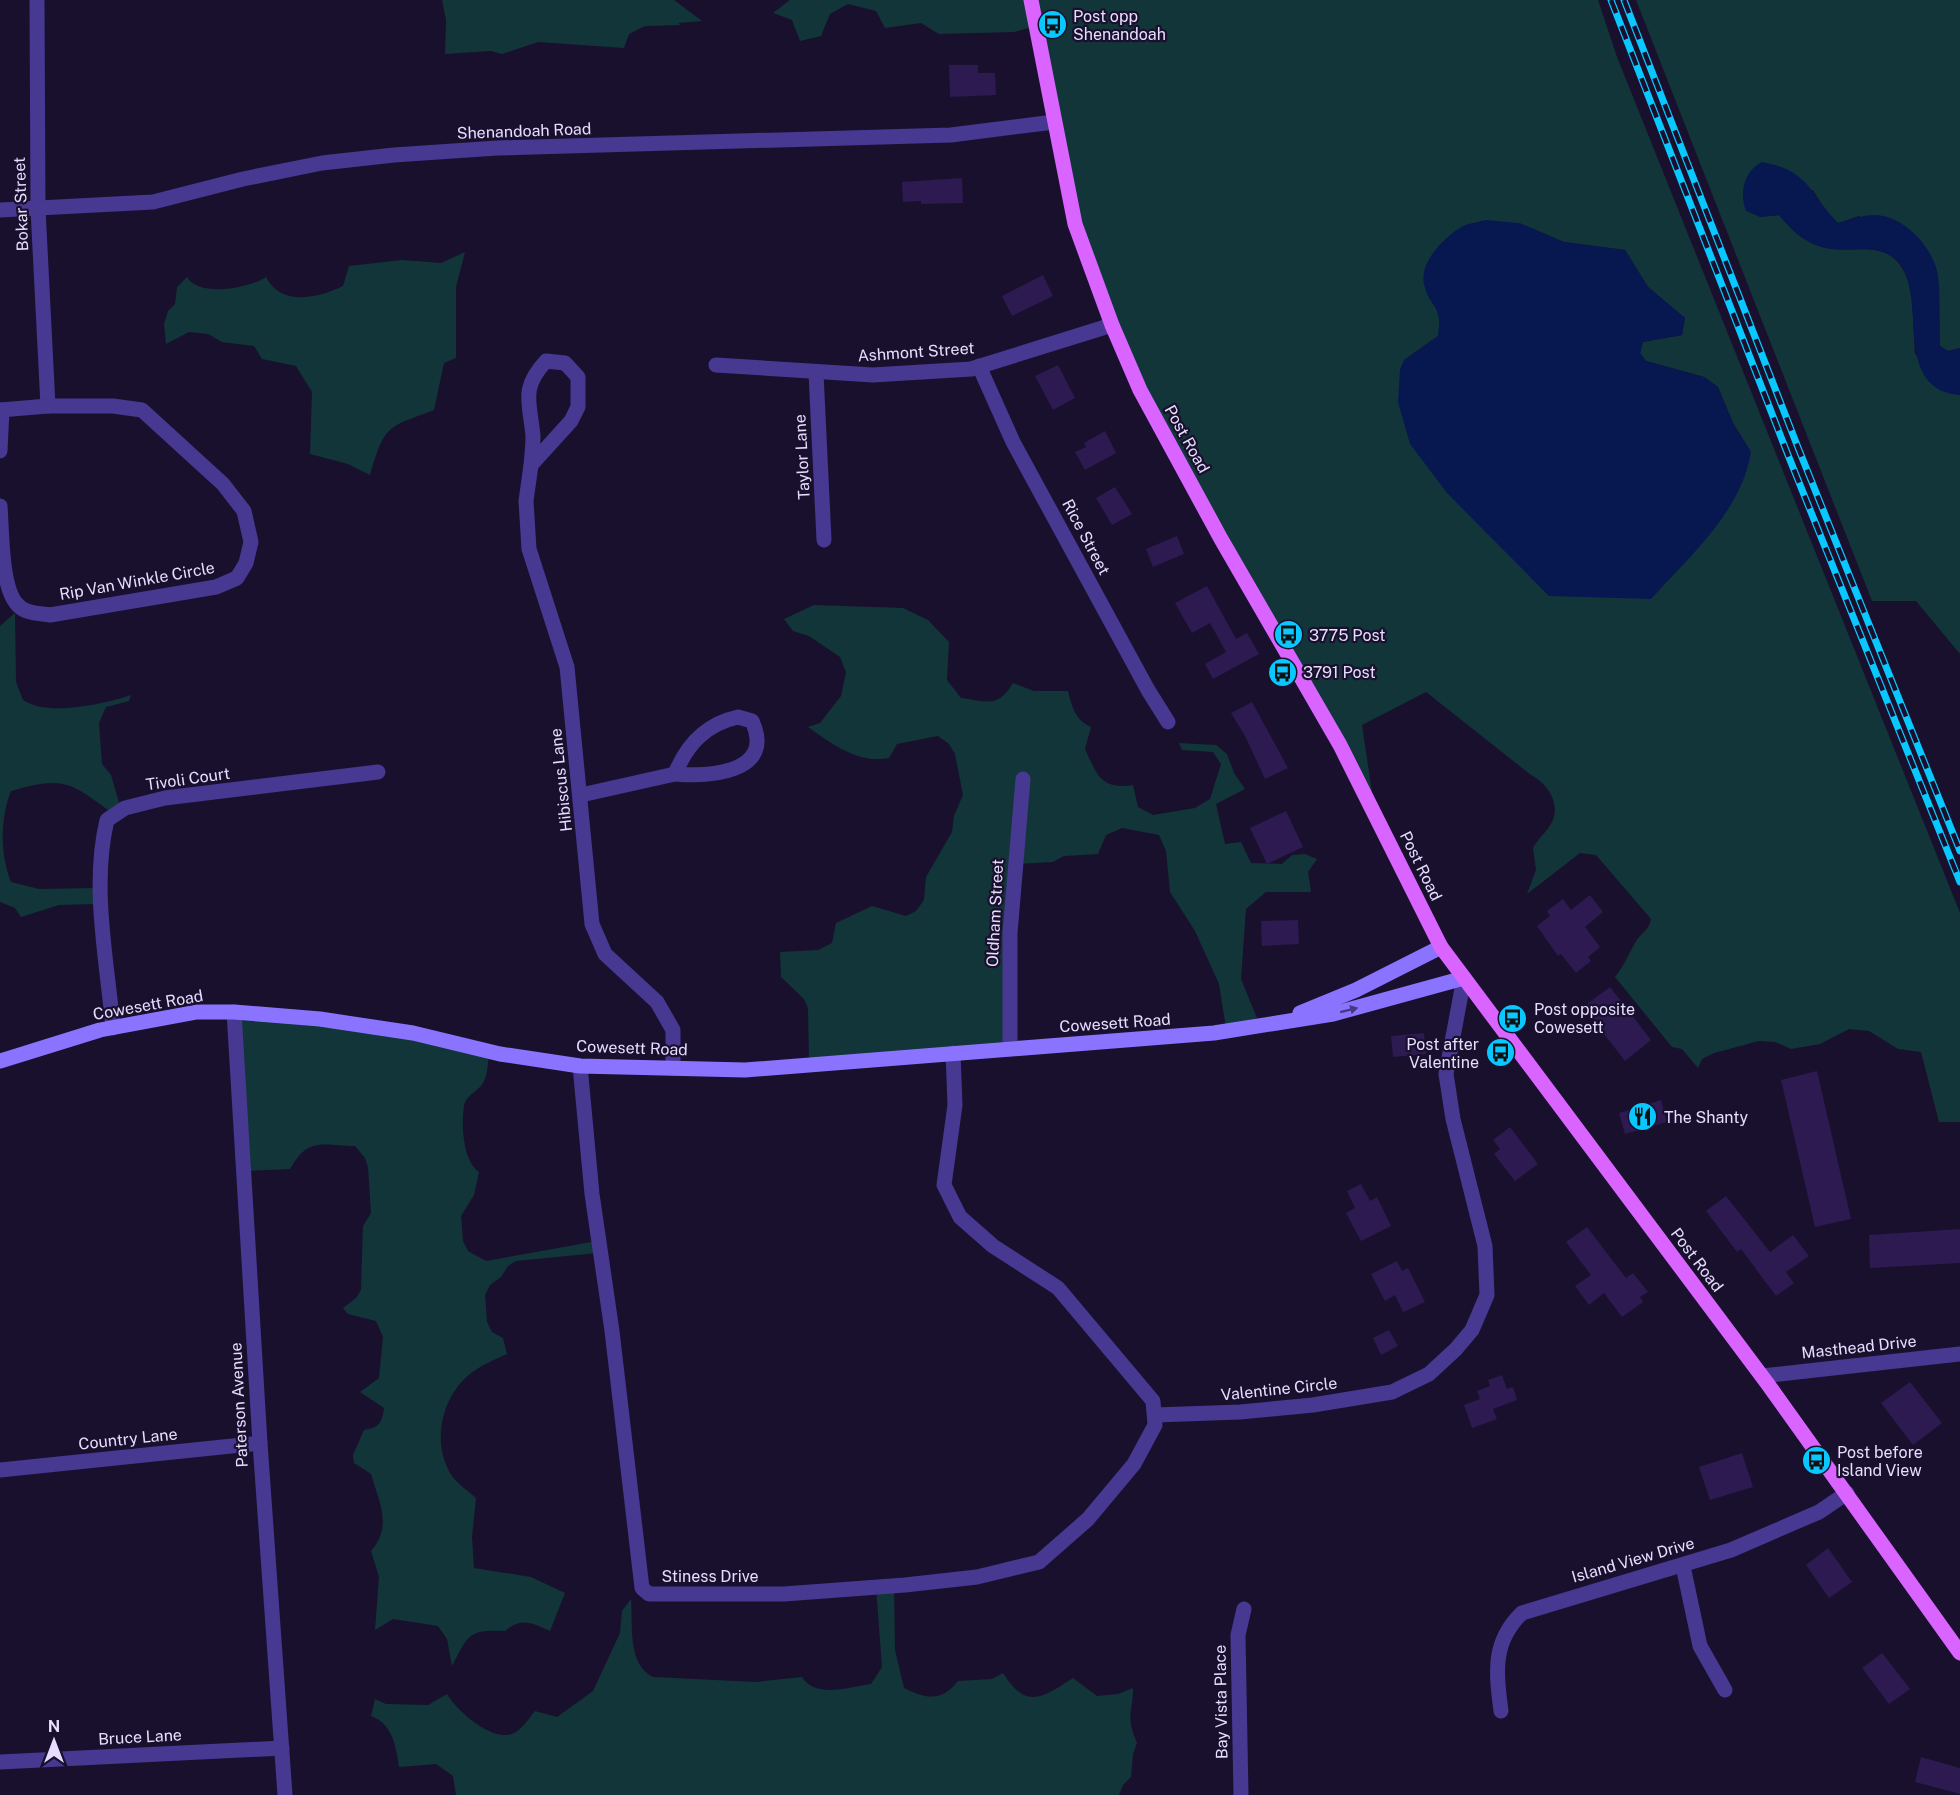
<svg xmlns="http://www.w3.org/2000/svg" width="1960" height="1795" font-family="'Public Sans',sans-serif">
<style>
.green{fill:#123539;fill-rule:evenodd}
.water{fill:#071850}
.building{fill:#2c1a51}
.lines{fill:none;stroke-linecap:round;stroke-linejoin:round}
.minor{stroke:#473891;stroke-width:15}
.secondary{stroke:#8a74ff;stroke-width:15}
.primary{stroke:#d964ff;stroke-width:15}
.rail-casing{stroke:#09c7ff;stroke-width:7}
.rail{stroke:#19102e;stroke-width:4.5;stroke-dasharray:14;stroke-linecap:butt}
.oneway{fill:#463882}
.labels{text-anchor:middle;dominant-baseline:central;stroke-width:4.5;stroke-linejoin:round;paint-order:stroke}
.poi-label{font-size:16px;fill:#e6ddff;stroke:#19102e;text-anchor:start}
.street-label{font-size:16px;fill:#e6ddff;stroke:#19102e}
</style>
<rect width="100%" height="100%" fill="#19102e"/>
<!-- green -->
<g class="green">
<polygon points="442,0 674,0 702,21 678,23 681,25 645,26 629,34 624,48 538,42 502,54 491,51 445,54 446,20"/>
<path d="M790,0H1598L1617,57L1960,913V1122H1939L1921,1052L1898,1049L1869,1031L1849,1029L1820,1044L1791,1049L1775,1042L1759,1041L1714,1053L1702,1059L1698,1068L1682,1049L1672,1047L1615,977C1624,966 1628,955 1635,943C1640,933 1649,931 1651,919L1596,855L1580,853L1527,894L1536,870L1533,848C1539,837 1547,832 1552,822C1561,803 1547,783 1531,775L1426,692L1362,725L1375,812L1135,374L1062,165L1036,26L1014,32L939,34L921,23L885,28L876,11L848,4L830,14L821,36L800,41L792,20L773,13ZM1519,223L1564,242L1625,250L1648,287L1685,318L1682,335L1643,342L1640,353L1646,361L1704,377L1718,387L1733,423L1751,452L1404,360L1438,336L1441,316L1425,287Z"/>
<path d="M1636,0H1960V348L1948,351L1940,346L1937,271L1859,216L1838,223L1825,210L1813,190L1759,217L1779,215C1791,229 1803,242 1822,247C1849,255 1884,238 1902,268C1915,287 1913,331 1915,354L1960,395V654L1916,601H1872Z"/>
<path d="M465,252L456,287V358L444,363L434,410C386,428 385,425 370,475L348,464L310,454L312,392L296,366L262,359L254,346L222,342L208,334L189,332L166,344L164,324L168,311L175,304L177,287L187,277C199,298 250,288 266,277C281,307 318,298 343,286L349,266L402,260L441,263Z"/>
<path d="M814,605L903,608L928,620L949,642L947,680L961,698C986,701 998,709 1013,683L1034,691H1068C1072,707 1075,720 1091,727L1085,749C1097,775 1101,790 1133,785L1138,807L1153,815L1195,808L1210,799L1221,764L1213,752L1182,750L1179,743L1216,745L1227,754L1234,773L1245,789L1216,804L1225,844L1241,842L1251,863L1282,864L1292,855L1305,854L1317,859L1308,872L1311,892H1266L1246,909L1241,979L1257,1018L1226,1028L1219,984L1195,931L1170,892L1166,851L1159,835L1122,828L1106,835L1098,854L1064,856L1053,862L1016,864L1007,1044L809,1061L808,1008L804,999L781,977L780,952L818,950L832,943L836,923L872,906L906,916L916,911L924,900L926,877L952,832L954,816L963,795L955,754L949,744L938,736L897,744L889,758C858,764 832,744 808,727L820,723L841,696L846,672L840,657L809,636L793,631L784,619Z"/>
<path d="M15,613L16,682L23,700C47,717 104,704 131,695L129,701L106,707L99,723L102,764L111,775L121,809L112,813C70,781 62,776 11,791C0,819 0,855 11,882L39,889L99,888L98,904L59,905L21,917L15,908L0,902V626Z"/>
<path d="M241,1010L489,1053C488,1061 488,1073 484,1081C480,1091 466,1094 464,1106C461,1125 463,1161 479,1172L474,1195L461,1216L463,1241L468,1251L486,1261L597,1241V1253L516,1261L508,1266L501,1277L490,1285L485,1295L487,1322L492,1332L503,1338L507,1354C496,1359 484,1364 474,1371C442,1393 430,1443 452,1476C458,1484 468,1491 476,1498L472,1537L474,1568L531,1577L565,1593L550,1631C532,1623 522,1617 505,1631C468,1630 469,1634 452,1666L447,1639L438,1626L393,1619L375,1630L379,1577L371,1551C393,1526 379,1502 371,1474L354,1463L353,1455L364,1430C379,1428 382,1423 384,1408L360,1392L379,1378L383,1337L376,1321L348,1314L343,1308L356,1298L361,1290L363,1226L371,1213L368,1167L365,1158L355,1146C321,1145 308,1137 290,1169L244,1171Z"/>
<path d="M894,1587L895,1650L904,1688C926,1699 942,1702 958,1681L992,1679L1003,1673C1026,1710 1042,1698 1073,1678L1097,1696L1118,1694L1133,1688C1133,1712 1125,1716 1137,1743L1133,1754L1131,1777L1123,1785L1119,1795H456L453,1776L436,1764L399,1767C396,1747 393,1724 371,1716L375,1699L386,1704L428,1705L447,1694C456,1710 487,1737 507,1735C520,1734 528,1719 535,1711L557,1717L593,1691L620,1633L622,1611L631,1599C633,1625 627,1664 653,1677L756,1682L802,1677C816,1699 849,1687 871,1684L882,1667L876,1588Z"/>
</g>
<!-- water -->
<g class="water">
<path d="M1762,162C1810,171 1808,192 1838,223C1850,220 1862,215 1875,215C1902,215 1931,245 1937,271C1941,288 1939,326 1940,346L1948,351L1960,348V395C1894,390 1925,305 1903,268C1885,238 1849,255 1822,247C1803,242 1791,229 1779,215L1760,217L1746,211C1739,192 1744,171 1762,162Z"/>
<path d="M1486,220L1519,223L1564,242L1625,250L1648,287L1685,318L1682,335L1643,342L1640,353L1646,361L1704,377L1718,387L1733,423L1751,452C1741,512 1690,556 1651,599L1549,596L1447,493L1410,444L1398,402L1400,369L1404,360L1438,336C1443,303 1430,310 1424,284C1419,262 1445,236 1463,226C1470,223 1479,222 1486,220Z"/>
</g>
<!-- building -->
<g class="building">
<polygon points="949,65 978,65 978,73 995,73 996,95 950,97"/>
<polygon points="962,178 963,203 921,204 921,201 903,202 902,182"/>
<polygon points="1043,275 1053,296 1012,316 1002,296"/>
<polygon points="1058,365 1075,398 1053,410 1035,376"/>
<polygon points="1105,431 1116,453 1085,470 1075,452 1086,447 1084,443"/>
<polygon points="1115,487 1132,514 1112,525 1096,498"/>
<polygon points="1177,536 1184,554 1153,567 1146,549"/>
<polygon points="1207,586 1236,639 1247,633 1259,654 1213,679 1205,664 1226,652 1210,623 1192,633 1175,603"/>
<polygon points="1252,702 1288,768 1265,779 1245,736 1231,713"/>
<polygon points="1286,811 1303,847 1267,864 1250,828"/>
<polygon points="1590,895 1603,912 1585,927 1600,947 1588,957 1591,961 1576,973 1561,954 1558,956 1537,926 1550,916 1547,911 1563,899 1571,910"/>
<polygon points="1298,920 1299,944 1262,946 1261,921"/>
<polygon points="1610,987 1651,1040 1625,1061 1583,1007"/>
<polygon points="1424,1033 1426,1054 1393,1057 1391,1036"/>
<polygon points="1817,1071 1851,1219 1815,1227 1781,1080"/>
<polygon points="1661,1100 1667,1122 1625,1134 1619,1113"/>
<polygon points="1510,1127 1538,1164 1515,1181 1494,1154 1500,1149 1493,1140"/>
<polygon points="1361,1184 1370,1201 1377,1197 1391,1226 1361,1241 1346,1213 1355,1208 1347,1191"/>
<polygon points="1726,1196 1770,1252 1793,1235 1809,1256 1786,1272 1794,1283 1776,1296 1741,1249 1737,1252 1706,1211"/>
<polygon points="1587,1227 1626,1278 1633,1273 1648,1292 1640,1297 1643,1302 1622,1317 1604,1293 1589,1305 1575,1286 1591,1275 1566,1242"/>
<polygon points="1960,1229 1960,1263 1870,1268 1869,1235"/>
<polygon points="1397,1261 1402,1271 1408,1268 1425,1302 1403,1312 1395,1295 1385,1301 1371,1274"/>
<polygon points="1389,1330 1398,1346 1381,1355 1373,1338"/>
<polygon points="1502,1375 1507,1389 1513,1387 1517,1400 1493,1409 1497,1419 1472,1428 1464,1405 1480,1399 1477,1391 1490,1386 1488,1380"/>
<polygon points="1910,1382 1942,1423 1913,1445 1881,1403"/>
<polygon points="1742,1453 1753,1487 1710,1500 1699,1467"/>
<polygon points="1828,1548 1852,1582 1829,1598 1806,1565"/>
<polygon points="1882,1653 1910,1689 1889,1704 1862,1668"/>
<polygon points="1921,1757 1960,1768 1960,1794 1915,1782"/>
</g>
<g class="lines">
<!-- minor -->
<g class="minor">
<polyline points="37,0 38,209 48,406"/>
<polyline points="0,210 153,202 243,179 322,163 394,155 497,148 951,135 1054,122"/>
<path d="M546,361L565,363L578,377V407L571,421L531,465C532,455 533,445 533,436C530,402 520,389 546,361Z"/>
<polyline points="716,365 873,375 971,369 1112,325"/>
<polyline points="979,366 1013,442 1148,690 1168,722"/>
<polyline points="816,373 824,540"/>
<path d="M0,410L48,406H113L142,410L223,484L244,511L251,542L246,563L237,578L216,587L50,615C38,613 24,614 16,603C1,585 2,530 0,506"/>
<polyline points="0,451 2,410"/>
<polyline points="531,465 526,501 529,549 567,667 592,924 605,954 657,1002 673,1030 673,1068"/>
<path d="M738,717L752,721C776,773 709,777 675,774C687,744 706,724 738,717Z"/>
<polyline points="581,795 675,774"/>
<polyline points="234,1012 260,1443 285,1795"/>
<path d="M113,1028C107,960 91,886 107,820L125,808L165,798L378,772"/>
<polyline points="1010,1049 1010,933 1023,779"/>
<polyline points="580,1066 592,1194 612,1331 642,1588 649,1594 784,1594 905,1585 977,1577 1039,1562 1088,1519 1134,1464 1155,1425 1153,1401 1058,1288 993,1246 960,1217 944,1185 955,1105 953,1053"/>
<polyline points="1762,1376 1960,1354"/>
<polyline points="1155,1415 1240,1412 1313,1405 1392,1392 1429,1374 1456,1349 1472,1330 1487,1295 1485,1246 1453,1119 1446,1074 1464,978"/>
<polyline points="0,1470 260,1443"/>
<polyline points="1683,1566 1700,1646 1725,1690"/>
<path d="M1501,1711C1496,1672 1492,1642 1522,1613L1731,1550L1819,1512L1847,1493"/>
<polyline points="0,1762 282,1748"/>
<polyline points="1241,1795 1238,1635 1244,1609"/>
</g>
<!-- secondary -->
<g class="secondary">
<polyline points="1300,1013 1356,990 1441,947"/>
<polyline points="0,1061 100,1030 197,1012 234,1012 320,1019 413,1033 500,1054 580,1066 745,1070 1214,1033 1333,1014 1464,978"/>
</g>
<!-- primary -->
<polyline class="primary" points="1031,0 1075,224 1112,325 1140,390 1221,539 1340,745 1441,947 1767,1383 1960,1653"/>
<defs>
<g id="rail">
<polyline points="1611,0 1788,455 1960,882"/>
<polyline points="1624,0 1797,445 1960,851"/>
</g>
</defs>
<!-- rail casing -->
<use href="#rail" class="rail-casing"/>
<!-- rail -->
<use href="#rail" class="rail"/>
</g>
<!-- one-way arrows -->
<defs><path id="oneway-solid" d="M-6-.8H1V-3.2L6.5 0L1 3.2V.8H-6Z" transform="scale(1.5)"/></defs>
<use class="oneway" href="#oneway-solid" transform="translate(1349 1010) rotate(-14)"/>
<!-- icons -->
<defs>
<symbol id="bus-disc" viewBox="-11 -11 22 22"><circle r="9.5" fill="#09c7ff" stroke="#19102e"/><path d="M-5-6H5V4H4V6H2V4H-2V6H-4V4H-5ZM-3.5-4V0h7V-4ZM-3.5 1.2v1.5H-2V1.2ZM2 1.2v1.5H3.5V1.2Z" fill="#111"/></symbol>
<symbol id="restaurant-disc" viewBox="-11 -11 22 22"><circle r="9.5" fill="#09c7ff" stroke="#19102e"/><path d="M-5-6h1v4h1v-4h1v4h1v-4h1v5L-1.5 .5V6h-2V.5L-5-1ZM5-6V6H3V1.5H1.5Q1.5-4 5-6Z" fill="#111"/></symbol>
</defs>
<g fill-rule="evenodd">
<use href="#bus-disc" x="1036" y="8" width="33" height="33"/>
<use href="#bus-disc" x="1272" y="618" width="33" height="33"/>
<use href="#bus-disc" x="1266" y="656" width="33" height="33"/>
<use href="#bus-disc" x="1496" y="1002" width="33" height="33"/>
<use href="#bus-disc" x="1484" y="1036" width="33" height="33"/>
<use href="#restaurant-disc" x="1626" y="1100" width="33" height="33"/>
<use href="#bus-disc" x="1800" y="1444" width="33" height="33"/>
</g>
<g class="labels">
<!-- poi labels -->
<g class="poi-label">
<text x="1073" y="16">Post opp<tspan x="1073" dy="18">Shenandoah</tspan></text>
<text x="1309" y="635">3775 Post</text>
<text x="1303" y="672">3791 Post</text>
<text x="1534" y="1009">Post opposite<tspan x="1534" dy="18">Cowesett</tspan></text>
<text x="1479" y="1044" text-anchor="end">Post after<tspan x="1479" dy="18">Valentine</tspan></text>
<text x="1664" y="1117">The Shanty</text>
<text x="1837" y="1452">Post before<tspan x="1837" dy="18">Island View</tspan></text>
</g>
<!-- street labels -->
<g class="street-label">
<text transform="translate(524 131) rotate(-2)">Shenandoah Road</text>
<text transform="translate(21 204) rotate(-92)">Bokar Street</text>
<text transform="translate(916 352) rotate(-4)">Ashmont Street</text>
<text transform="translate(1187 439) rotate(61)">Post Road</text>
<text transform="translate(802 457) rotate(-93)">Taylor Lane</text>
<text transform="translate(1086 537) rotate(62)">Rice Street</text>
<text transform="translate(137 581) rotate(-10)">Rip Van Winkle Circle</text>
<text transform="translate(188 779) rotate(-8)">Tivoli Court</text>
<text transform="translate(561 780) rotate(-96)">Hibiscus Lane</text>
<text transform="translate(1421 866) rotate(64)">Post Road</text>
<text transform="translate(995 913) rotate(-87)">Oldham Street</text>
<text transform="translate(148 1005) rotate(-10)">Cowesett Road</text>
<text transform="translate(1115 1023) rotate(-4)">Cowesett Road</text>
<text transform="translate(632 1048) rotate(2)">Cowesett Road</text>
<text transform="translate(1697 1260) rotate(53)">Post Road</text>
<text transform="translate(1859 1347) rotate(-6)">Masthead Drive</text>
<text transform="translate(1279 1389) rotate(-6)">Valentine Circle</text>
<text transform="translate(239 1405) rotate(-93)">Paterson Avenue</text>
<text transform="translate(128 1439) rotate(-6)">Country Lane</text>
<text transform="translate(1633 1560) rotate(-16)">Island View Drive</text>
<text x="710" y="1576">Stiness Drive</text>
<text transform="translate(1221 1702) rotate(-91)">Bay Vista Place</text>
<text transform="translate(140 1737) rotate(-3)">Bruce Lane</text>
</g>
</g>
<!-- north arrow -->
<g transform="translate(54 1741)" stroke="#19102e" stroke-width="4.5" paint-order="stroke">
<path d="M0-4.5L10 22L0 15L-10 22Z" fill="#e6ddff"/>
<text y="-9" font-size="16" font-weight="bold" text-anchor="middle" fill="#e6ddff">N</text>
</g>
</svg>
